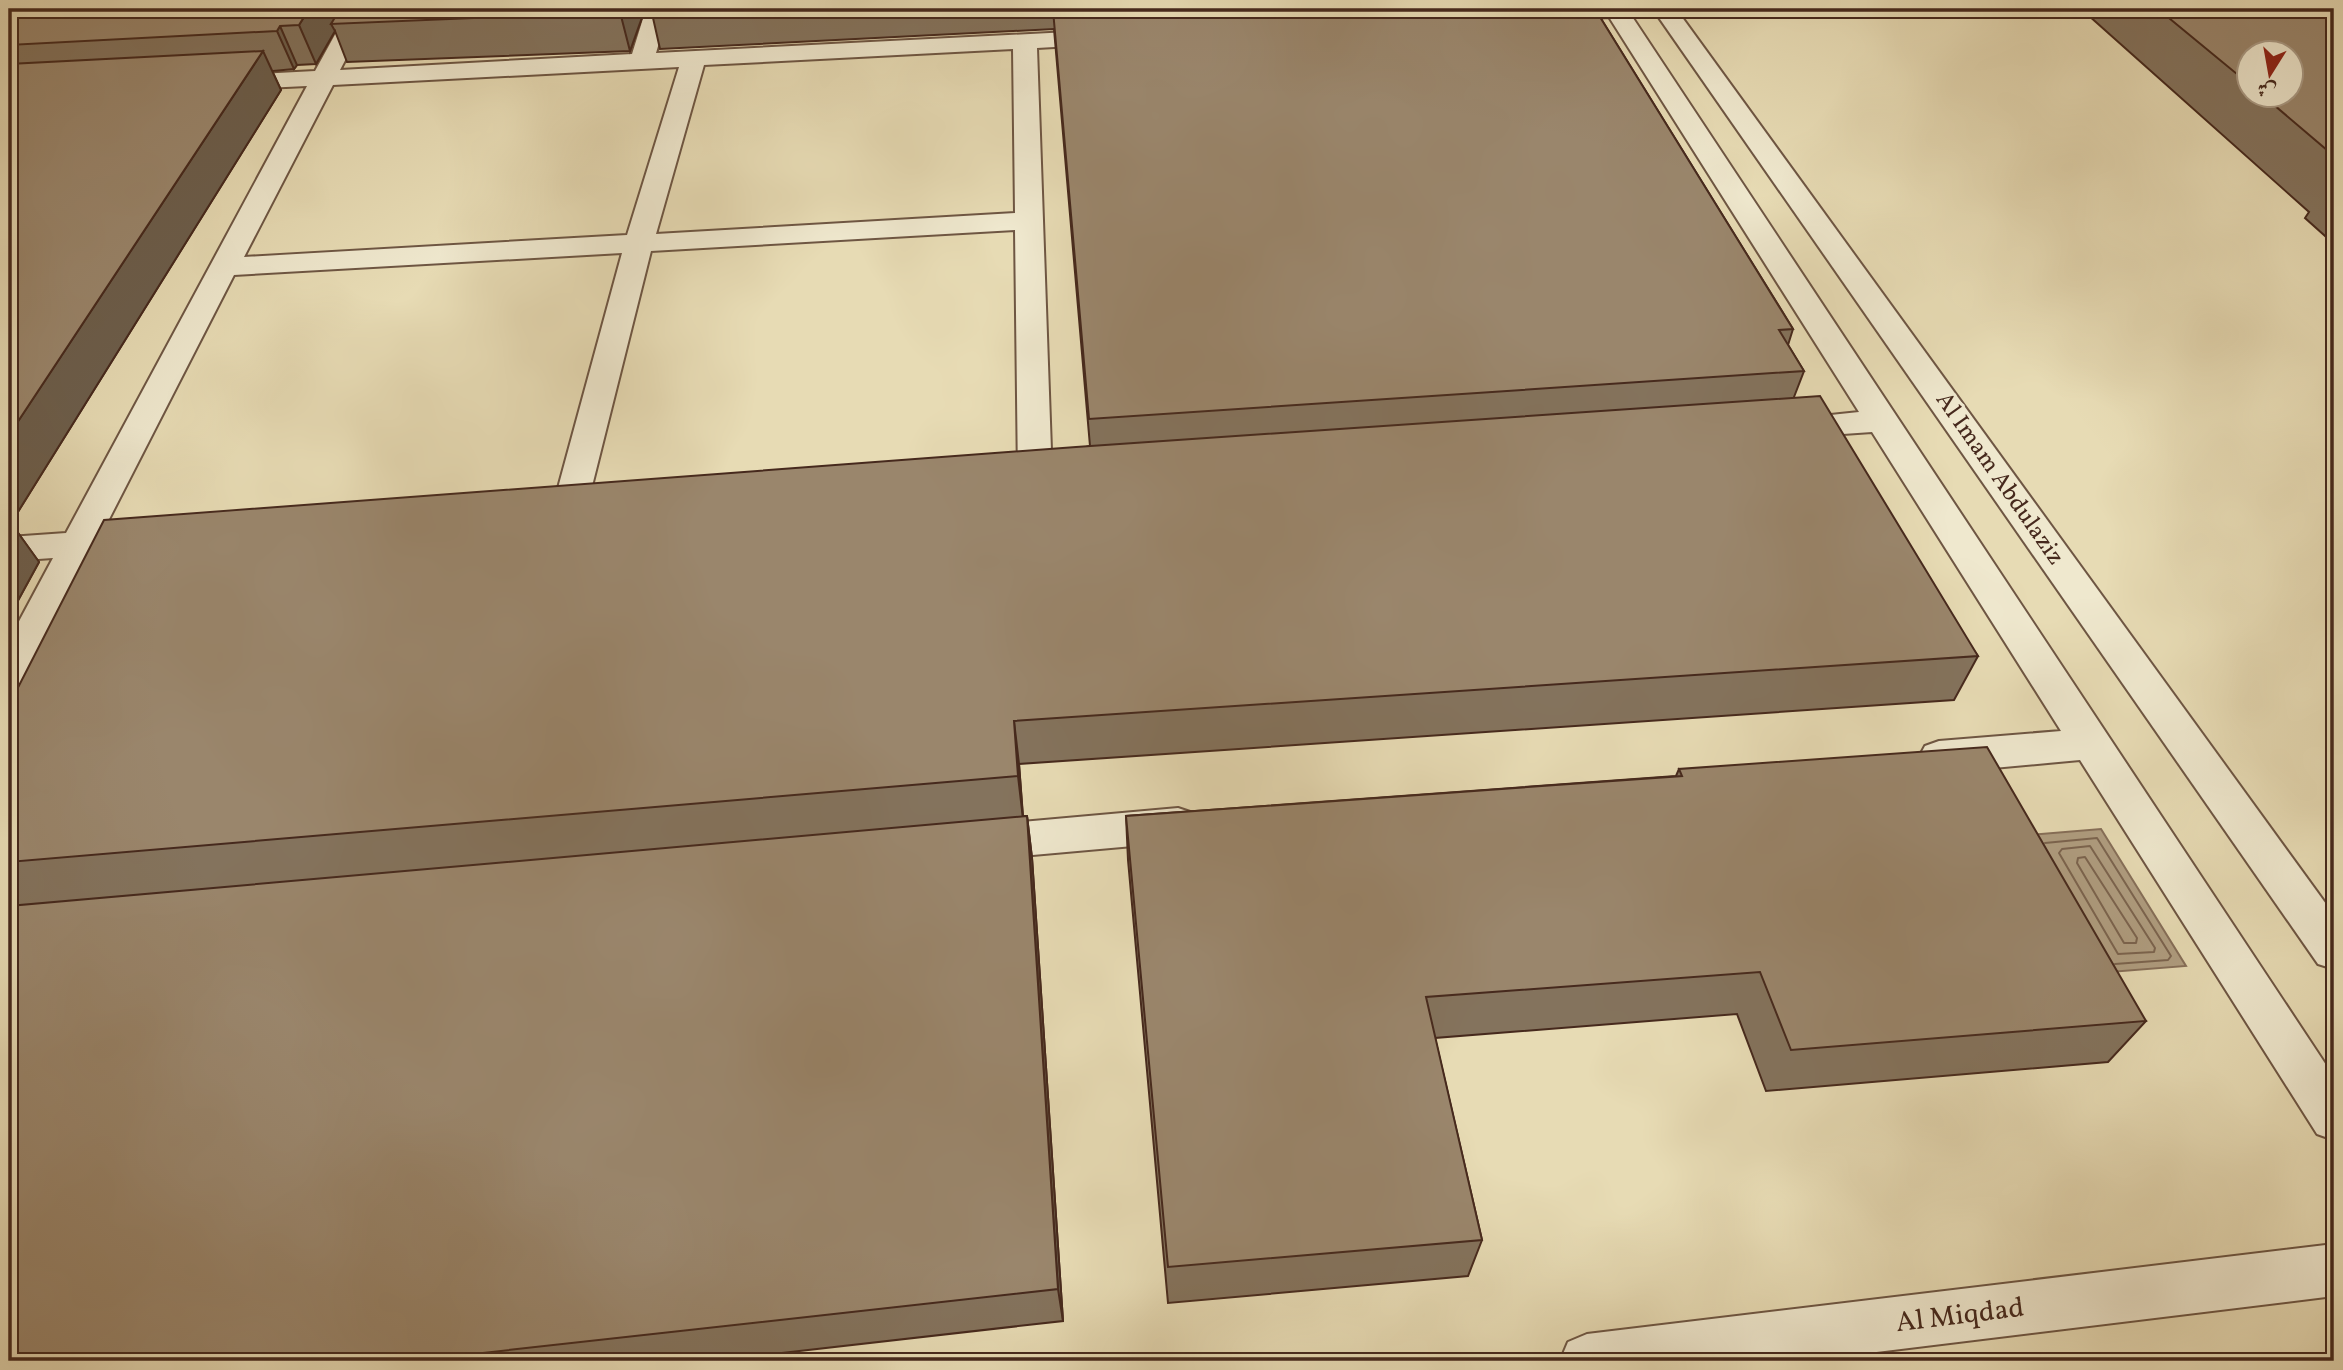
<svg xmlns="http://www.w3.org/2000/svg" width="2343" height="1370" font-family="Vollkorn,Amiri,serif">
<style>
.water{fill:#b09e81;stroke:#866f59;stroke-width:2}
.lines{fill:none;stroke-linecap:round;stroke-linejoin:round}
.shore{stroke:#7b644f;stroke-width:2}
.street-casing{stroke:#6e5643;stroke-width:4}
.street{fill:#efe8ce;fill-rule:evenodd}
.wall{fill:#84735d;stroke:#46291d;stroke-width:2;fill-rule:evenodd}
.shaded-wall{fill:#6c5e4c;stroke:#46291d;stroke-width:2}
.building{fill:#9a866c;stroke:#46291d;stroke-width:2}
.labels{text-anchor:middle;dominant-baseline:central;stroke-width:6;stroke-linejoin:round;paint-order:stroke}
.street-label{font-size:24px;fill:#46291d;stroke:#efe8ce}
.near-street-label{font-size:28px;fill:#46291d;stroke:#efe8ce}
</style>
<rect width="100%" height="100%" fill="#e7dbb4"/>
<filter id="stains"><feTurbulence type="fractalNoise" baseFrequency=".00286" numOctaves="4"/><feColorMatrix values="0 0 0 0 .2 0 0 0 0 .09 0 0 0 0 .02 0 0 0 .5 -.17"/></filter>
<radialGradient id="worn" r=".72"><stop offset=".6" stop-color="#630" stop-opacity="0"/><stop offset="1" stop-color="#630" stop-opacity=".3"/></radialGradient>
<!-- water -->
<polygon class="water" points="2101,829 2186,966 2110,972 2030,835"/>
<g class="lines">
<!-- shore -->
<g class="shore">
<polyline points="2045,843 2097,838 2171,956 2168,960 2115,964"/>
<polygon points="2090,846 2155,948 2154,952 2118,954 2059,853 2062,849"/>
<polygon points="2085,857 2137,938 2136,943 2124,943 2077,863 2078,858"/>
</g>
<defs>
<g id="street">
<path d="M349,9H372L340,70L632,54L646,9H669L656,53L1107,30L1115,32L1119,37L1115,42L1107,44L1037,48L1052,479L1047,487L1035,490L1023,487L1018,479L1015,230L651,251L586,510L581,518L569,522L557,518L552,510L622,253L234,275L103,531L143,528L155,532L161,540L155,548L143,552L90,556L23,685L9,689V640L53,558L9,561V537L66,533L307,86L224,90L215,88L212,83L215,78L224,76L315,71ZM1013,49L1015,213L656,234L704,65ZM679,67L627,235L244,257L333,85Z"/>
<polygon points="1538,9 1627,9 2334,1077 2334,1140 2317,1134 2080,760 1939,773 1925,768 1919,757 1925,746 1939,741 2061,731 1872,432 1785,438 1773,435 1769,428 1773,421 1859,412 1609,17 1545,21 1537,19 1533,14"/>
<polygon points="1653,9 1676,9 2334,915 2334,969 2318,964"/>
<polygon points="1178,808 1193,813 1199,825 1193,837 1178,842 977,860 962,855 956,843 962,831 977,826"/>
<polygon points="2334,1244 2334,1296 1803,1361 1560,1361 1568,1342 1587,1334"/>
</g>
</defs>
<!-- street casing -->
<use href="#street" class="street-casing"/>
<!-- street -->
<use href="#street" class="street"/>
</g>
<!-- wall -->
<g class="wall">
<polygon points="9,9 645,9 630,51 347,62 335,31 316,64 297,65 294,69 272,71 281,90 11,523 39,562 9,617"/>
<polygon points="651,9 1595,9 1793,329 1788,345 1804,371 1794,397 1978,656 1954,700 1019,764 1023,816 1027,816 1032,858 1063,1321 712,1361 9,1361 9,705 1090,446 1054,29 660,49"/>
<path d="M2091,9H2334V244L2305,218L2309,212L2088,15ZM2249,52L2291,94H2249Z"/>
<polygon points="1679,769 2146,1021 2108,1062 1766,1091 1737,1014 1435,1038 1482,1240 1468,1276 1168,1303 1128,860 1126,816 1676,776"/>
</g>
<!-- shaded-wall -->
<g class="shaded-wall">
<polygon points="309,9 348,9 331,24 335,31 316,64 299,25"/>
<polygon points="621,9 645,9 630,51 620,12"/>
<polygon points="280,26 297,65 294,69 277,31"/>
<polygon points="263,51 281,90 11,523 39,562 9,617 9,435"/>
<polygon points="1014,721 1019,764 1023,819 1018,776"/>
<polygon points="1027,816 1032,858 1063,1321 1058,1289"/>
</g>
<!-- building -->
<g class="building">
<polygon points="9,9 309,9 299,25 280,26 277,31 9,45"/>
<polygon points="340,9 621,9 620,12 331,24"/>
<polygon points="651,9 680,9 650,10"/>
<polygon points="1079,9 1595,9 1793,329 1779,330 1804,371 1089,419 1053,10"/>
<polygon points="2158,9 2334,9 2334,156 2261,94 2291,94 2291,52 2249,52 2249,84"/>
<polygon points="263,51 9,435 9,64"/>
<polygon points="1820,396 1978,656 1014,721 1018,776 9,862 9,705 104,520 1076,447"/>
<polygon points="1987,747 2146,1021 1791,1050 1760,972 1426,997 1482,1240 1168,1267 1126,816 1682,776 1679,769"/>
<polygon points="1027,816 1058,1289 410,1361 9,1361 9,906"/>
</g>
<g class="labels">
<!-- street labels -->
<g class="street-label">
<text transform="translate(1999 479) rotate(55)">Al Imam Abdulaziz</text>
</g>
<!-- near-street labels -->
<g class="near-street-label">
<text transform="translate(1960 1316) rotate(-7)">Al Miqdad</text>
</g>
</g>
<!-- margin -->
<rect width="2343" height="1370" fill="none" stroke="#e7dbb4" stroke-width="35"/>
<rect x="10" y="10" width="2322" height="1349" fill="none" stroke="#46291d" stroke-width="3.5"/>
<rect x="18" y="18" width="2308" height="1335" fill="none" stroke="#46291d" stroke-width="2"/>
<!-- north arrow -->
<g transform="translate(2270 74) rotate(191)"><circle r="33" fill="#efe8ce" stroke="#ab9c87" stroke-width="2"/>
<path d="M0-5L12 26L0 18L-12 26Z" fill="#8f2418"/>
<text y="-10" font-size="19" font-weight="bold" text-anchor="middle" fill="#46291d">ش</text>
</g>
<rect width="100%" height="100%" filter="url(#stains)"/>
<rect width="100%" height="100%" fill="url(#worn)"/>
</svg>
